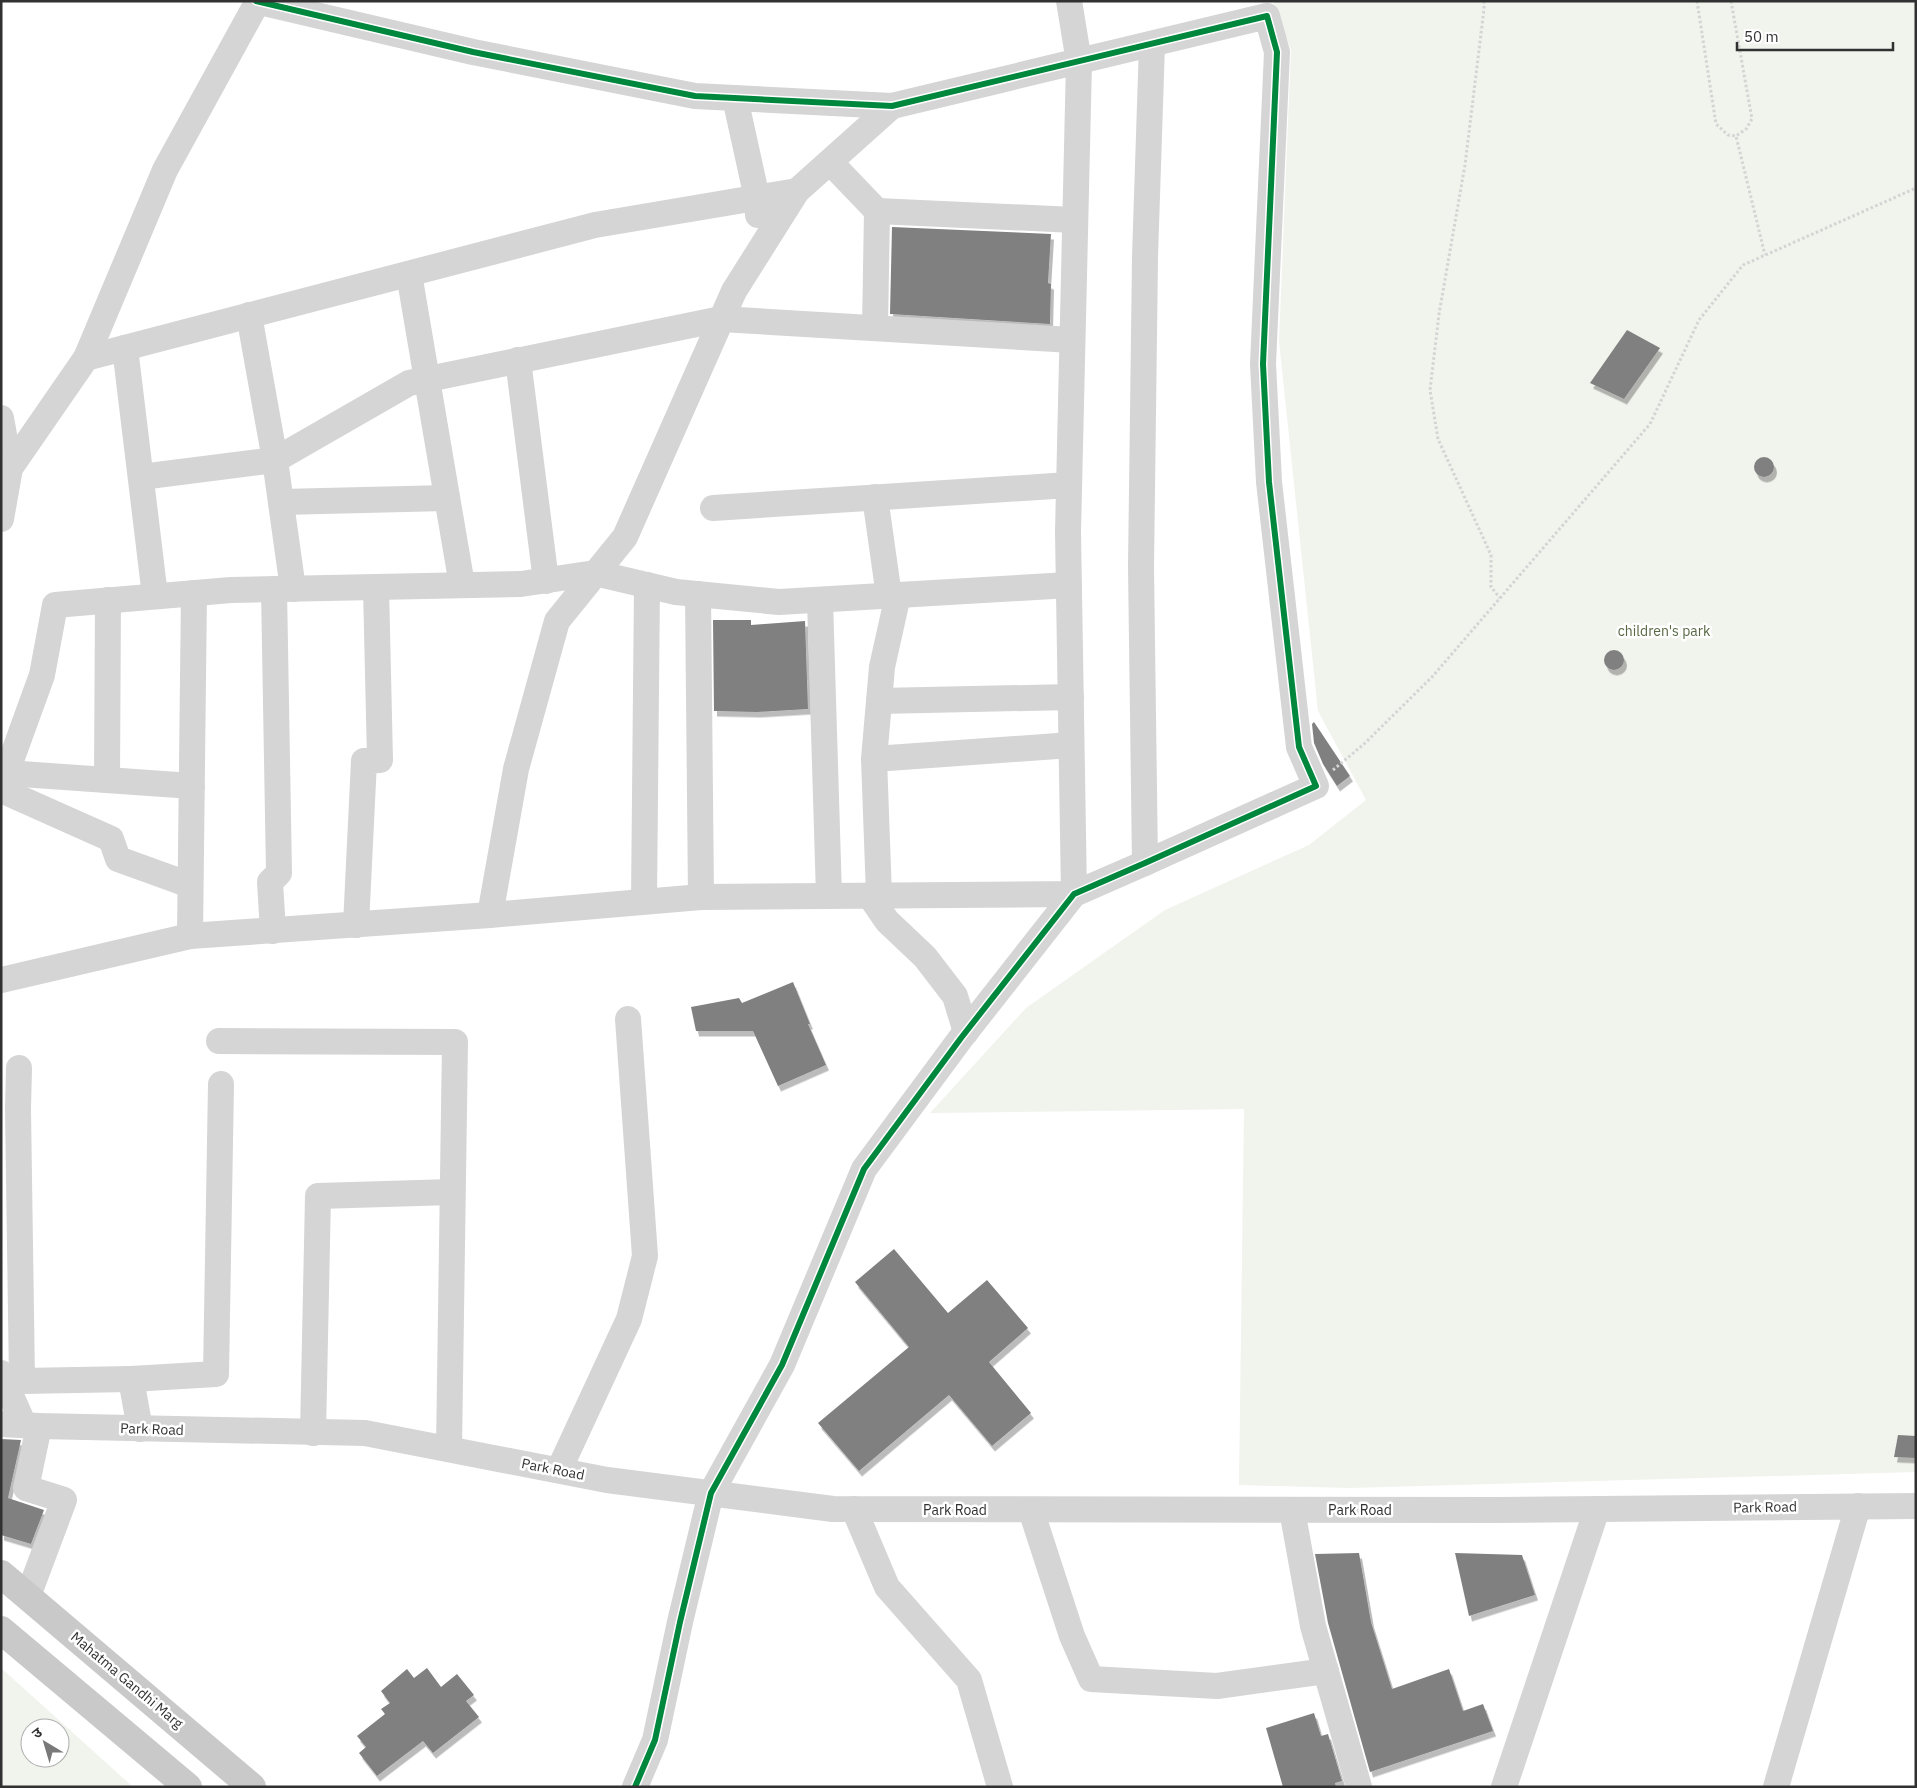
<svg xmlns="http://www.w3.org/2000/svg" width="1917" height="1788" font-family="'IBM Plex Sans','Noto Sans Devanagari',sans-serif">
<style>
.green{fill:#f1f3ed;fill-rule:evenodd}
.building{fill:#808080;filter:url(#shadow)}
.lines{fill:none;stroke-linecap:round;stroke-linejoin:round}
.path{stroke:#d4d4d4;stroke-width:3;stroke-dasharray:2.5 2.5;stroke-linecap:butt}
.minor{stroke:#d5d5d5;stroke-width:26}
.major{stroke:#c9c9c9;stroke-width:28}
.cycleway-casing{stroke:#fff;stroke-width:9}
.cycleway{stroke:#00873e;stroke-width:6}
.labels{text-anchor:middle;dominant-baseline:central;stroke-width:5;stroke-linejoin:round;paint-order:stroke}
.park-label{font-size:14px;fill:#576843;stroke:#fff}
.street-label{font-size:14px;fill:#313131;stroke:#fff}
</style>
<defs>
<filter id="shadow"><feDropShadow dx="3" dy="5.5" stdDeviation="0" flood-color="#0004"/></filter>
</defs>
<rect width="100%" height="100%" fill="#fff"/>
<!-- green -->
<g class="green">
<polygon points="1273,1 1916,1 1916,1472 1349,1488 1239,1485 1244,1109 930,1113 1026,1008 1165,910 1309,845 1366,800 1318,711 1279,341 1291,50"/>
<path d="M1,1668L133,1787H1ZM30,1728H60V1758H30Z"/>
</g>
<!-- building -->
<g class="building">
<polygon points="892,227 1051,234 1048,283 1051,284 1050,324 890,314"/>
<polygon points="1627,330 1660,348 1624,399 1590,383"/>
<circle cx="1764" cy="467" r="10"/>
<polygon points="713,620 751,620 751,625 805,621 808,709 757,712 714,711"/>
<circle cx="1614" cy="660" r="10"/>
<polygon points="1314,722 1350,776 1337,786 1323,764 1314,743 1312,724"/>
<polygon points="793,982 810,1024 808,1024 826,1065 778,1086 753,1031 696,1031 691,1007 739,998 742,1003"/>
<polygon points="894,1249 948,1313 987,1280 1028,1328 989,1362 1031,1413 992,1446 949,1395 859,1471 818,1423 909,1347 855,1282"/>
<polygon points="1898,1435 1916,1436 1916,1458 1894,1457"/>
<polygon points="1,1439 21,1440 8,1498 44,1510 31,1544 1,1535"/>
<polygon points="1359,1553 1371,1622 1392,1689 1449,1669 1463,1711 1483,1704 1493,1731 1370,1772 1328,1623 1315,1554"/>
<polygon points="1455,1553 1522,1555 1535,1595 1469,1616"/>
<polygon points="427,1668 441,1687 457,1674 474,1695 466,1701 479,1717 433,1753 423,1741 377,1776 359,1753 366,1747 357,1736 385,1714 381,1709 390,1703 381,1691 407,1669 414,1678"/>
<polygon points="1314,1713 1321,1736 1328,1734 1342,1781 1335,1783 1336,1787 1283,1787 1266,1728"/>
</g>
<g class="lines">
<!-- path -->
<g class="path">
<polyline points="1484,1 1484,9 1465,165 1439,314 1430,390 1438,439 1491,555 1491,587 1500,598"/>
<polyline points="1697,1 1716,124 1728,135 1736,136"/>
<polyline points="1731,1 1752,119 1746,129 1736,136 1765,255"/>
<polyline points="1333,770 1364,744 1432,677 1650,424 1699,320 1743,265 1916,188"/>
</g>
<!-- minor -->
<g class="minor">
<polyline points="256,1 473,52 695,96 892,106 1267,16 1277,52 1263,364 1269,482 1299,747 1316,786 1145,863 1074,894 961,1038 864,1169 782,1365 711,1493 680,1622 655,1740 635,1787"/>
<polyline points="735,98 757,198 758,215"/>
<polyline points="830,162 877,211 875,328"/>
<polyline points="877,211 1075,220"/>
<polyline points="409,274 462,585"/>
<polyline points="249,315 275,460 293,589"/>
<polyline points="125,348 155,596"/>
<polyline points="86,358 595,225 797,191"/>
<polyline points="518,360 546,581"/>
<polyline points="1,418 10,468"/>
<polyline points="141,477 275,460 409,383 721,319 1072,340"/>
<polyline points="875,497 889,596"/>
<polyline points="281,502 447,498"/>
<polyline points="713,508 1069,485"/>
<polyline points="1,519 10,468 86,358 165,170 258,1"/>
<polyline points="698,594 701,897"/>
<polyline points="820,600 829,896"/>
<polyline points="879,701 1071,697"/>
<polyline points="874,759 1071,745"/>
<polyline points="7,773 192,786"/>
<polyline points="107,780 108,600"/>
<polyline points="1,788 42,675 55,605 231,590 521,584 595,573 676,592 779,602 1069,585"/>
<polyline points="1,790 111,839 118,859 190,885"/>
<polyline points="1145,863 1141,567 1145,257 1152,44"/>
<polyline points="879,895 874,759 882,667 898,595"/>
<polyline points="870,896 887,921 925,957 955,996 966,1032"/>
<polyline points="644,901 647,585"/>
<polyline points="490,915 516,769 557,621 625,537 734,291 797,191 892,106"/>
<polyline points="356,925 364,761 380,760 376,587"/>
<polyline points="273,931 270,882 279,873 274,589"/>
<polyline points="190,936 194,593"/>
<polyline points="1,980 190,936 490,915 701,897 1074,894 1068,532 1079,62 1069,1"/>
<polyline points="219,1041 455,1042 449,1449"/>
<polyline points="19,1068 18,1109 22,1381 131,1379 140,1429"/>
<polyline points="1,1373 24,1425"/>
<polyline points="131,1379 216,1374 221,1084"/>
<polyline points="1,1424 39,1426 365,1433 607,1480 833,1509 1498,1510 1916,1506"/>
<polyline points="313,1433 318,1196 452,1192"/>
<polyline points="559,1470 629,1319 645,1256 628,1019"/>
<polyline points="854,1509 887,1587 969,1680 1000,1787"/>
<polyline points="1031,1510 1072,1636 1091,1679 1217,1686 1326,1671"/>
<polyline points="1292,1510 1313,1626 1359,1787"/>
<polyline points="28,1596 64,1500 26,1488 39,1426"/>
<polyline points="1504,1787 1597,1509"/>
<polyline points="1776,1787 1858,1506"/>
</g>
<!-- major -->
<g class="major">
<polyline points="1,1574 252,1787"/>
<polyline points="1,1630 188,1787"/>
</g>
<defs>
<polyline id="cycleway" points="256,1 473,52 695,96 892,106 1267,16 1277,52 1263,364 1269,482 1299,747 1316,786 1145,863 1074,894 961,1038 864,1169 782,1365 711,1493 680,1622 655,1740 635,1787"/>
</defs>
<!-- cycleway casing -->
<use href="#cycleway" class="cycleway-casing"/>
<!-- cycleway -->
<use href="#cycleway" class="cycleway"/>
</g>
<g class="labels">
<!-- park labels -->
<g class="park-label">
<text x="1664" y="631">children's park</text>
</g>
<!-- street labels -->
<g class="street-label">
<text transform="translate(152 1429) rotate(2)">Park Road</text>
<text transform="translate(553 1469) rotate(11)">Park Road</text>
<text transform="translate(1765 1507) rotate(-1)">Park Road</text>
<text x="955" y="1510">Park Road</text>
<text x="1360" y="1510">Park Road</text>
<text transform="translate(127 1680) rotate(40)">Mahatma Gandhi Marg</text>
</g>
</g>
<!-- border -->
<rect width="1917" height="1788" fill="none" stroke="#313131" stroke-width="5"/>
<!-- north arrow -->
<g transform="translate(45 1743) rotate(322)"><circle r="24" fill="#ffffff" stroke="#adadad"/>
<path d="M0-4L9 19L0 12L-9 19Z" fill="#797979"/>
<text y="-8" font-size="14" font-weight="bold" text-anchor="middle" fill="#313131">उ</text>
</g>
<!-- scale -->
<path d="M1737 42v8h156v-8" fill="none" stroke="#313131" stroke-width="2.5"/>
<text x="1744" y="42" font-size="15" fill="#313131" stroke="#ffffff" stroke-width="4" paint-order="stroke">50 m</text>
</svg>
